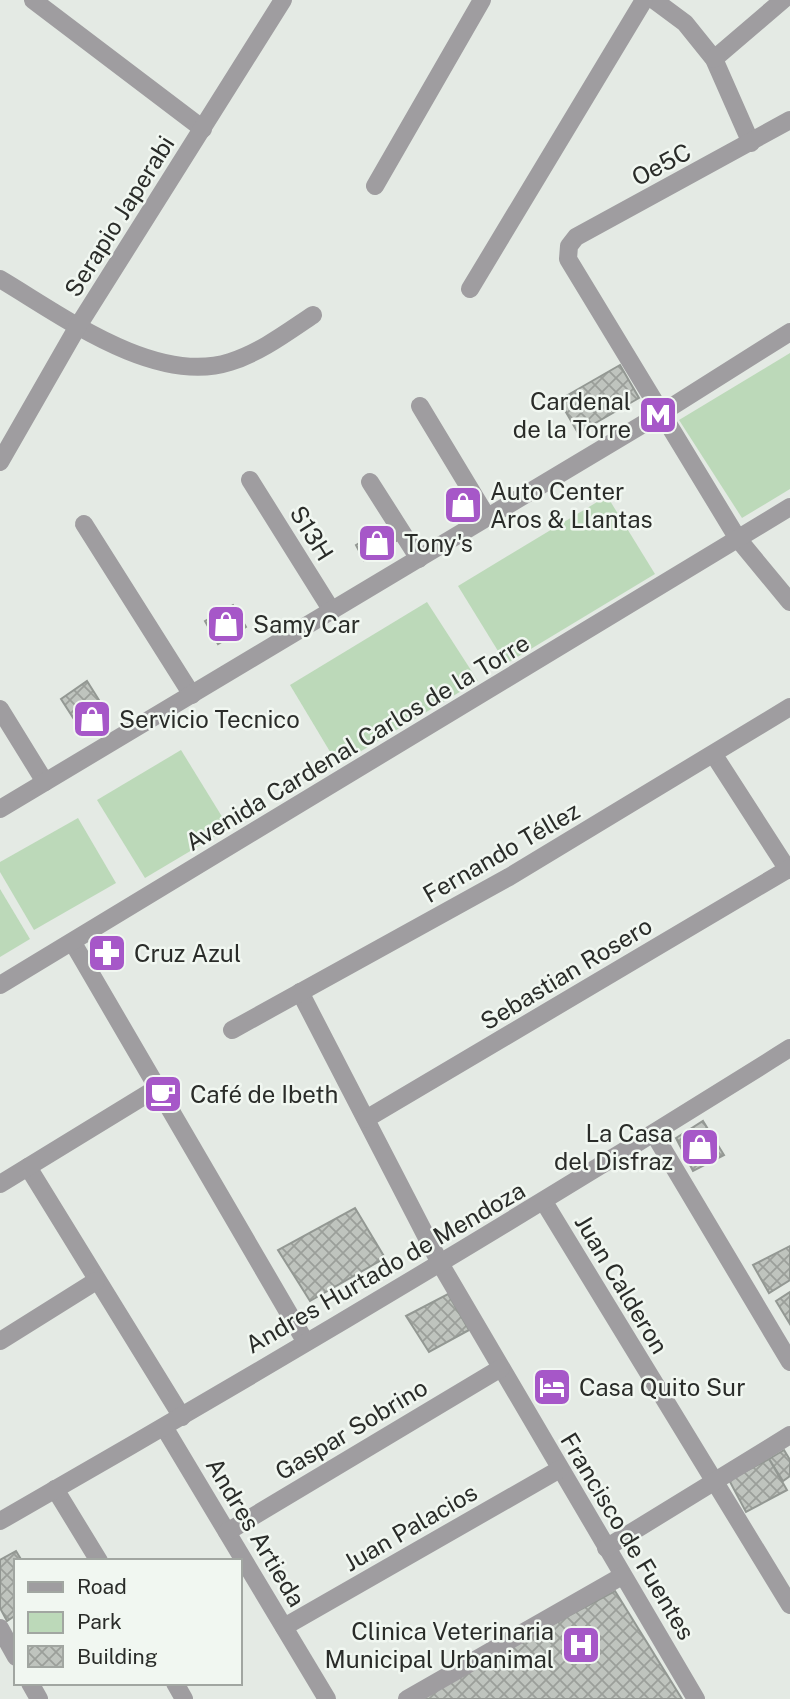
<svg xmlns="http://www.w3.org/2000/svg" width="790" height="1699" font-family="'Public Sans',sans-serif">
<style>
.green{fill:#bcd9b9}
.building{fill:url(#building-cross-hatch);stroke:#939893;stroke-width:2}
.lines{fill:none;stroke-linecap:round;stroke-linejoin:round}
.minor{stroke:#9f9da0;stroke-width:18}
.labels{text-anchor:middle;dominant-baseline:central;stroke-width:5;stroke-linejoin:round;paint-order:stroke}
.street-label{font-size:24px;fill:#2a2c29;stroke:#f1f7f1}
.poi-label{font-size:24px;fill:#2a2c29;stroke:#f1f7f1;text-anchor:start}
</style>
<defs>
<pattern id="building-cross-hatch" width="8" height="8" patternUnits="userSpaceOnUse" patternTransform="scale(1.75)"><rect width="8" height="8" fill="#bfc4be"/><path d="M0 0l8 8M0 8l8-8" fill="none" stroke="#9b9f9a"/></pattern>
</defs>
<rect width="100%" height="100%" fill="#e4eae4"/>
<!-- green -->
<g class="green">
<polygon points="790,353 790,489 742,518 679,420"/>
<polygon points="607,496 655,574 506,664 458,586"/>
<polygon points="427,602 478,681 338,765 290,685"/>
<polygon points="181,750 229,828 145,878 97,800"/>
<polygon points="78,818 116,883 34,930 0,872 0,862"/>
<polygon points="0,889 30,939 0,957"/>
</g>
<!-- building -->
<g class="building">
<polygon points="620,365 639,398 578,433 559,400"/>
<polygon points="460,493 467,505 454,514 446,502"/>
<polygon points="389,525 398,540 364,560 356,545"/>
<polygon points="233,605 246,627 218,644 205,621"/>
<polygon points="87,681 109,716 83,733 61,699"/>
<polygon points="703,1121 724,1155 693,1171 676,1138"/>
<polygon points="355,1208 385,1258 310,1301 278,1250"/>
<polygon points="790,1246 790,1280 769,1293 753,1265"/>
<polygon points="790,1292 790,1324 776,1301"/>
<polygon points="448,1294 469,1330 429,1352 406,1316"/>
<polygon points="784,1450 790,1460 790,1476 783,1481 769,1459"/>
<polygon points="769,1459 787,1490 746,1512 729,1480"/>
<polygon points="16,1551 22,1561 16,1561 16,1615 7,1621 0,1608 0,1560"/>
<polygon points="615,1591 682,1699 413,1699"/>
</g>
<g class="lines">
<!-- minor -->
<g class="minor">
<polyline points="33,0 203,129"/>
<polyline points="654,0 685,23 714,59 751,143"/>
<polyline points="714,59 783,0"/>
<polyline points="790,120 576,237 569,246 568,259 738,539 790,602"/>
<polyline points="375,186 482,0"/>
<path d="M0,279C61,315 155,386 230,362C261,352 286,333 313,315"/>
<polyline points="470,289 644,0"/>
<polyline points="420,406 487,517"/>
<polyline points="0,462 78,326 283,0"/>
<polyline points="250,480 332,611"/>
<polyline points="370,482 419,559"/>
<polyline points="84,524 192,695"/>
<polyline points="0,709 45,782"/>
<polyline points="714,755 788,870"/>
<polyline points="0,809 660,414 790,332"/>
<polyline points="73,943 305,1341"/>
<polyline points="0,985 790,507"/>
<polyline points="300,992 441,1265 696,1699"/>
<polyline points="232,1030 509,877 790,707"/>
<polyline points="366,1119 790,868"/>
<polyline points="654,1134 790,1362"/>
<polyline points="28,1167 182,1417"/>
<polyline points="0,1184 157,1088"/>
<polyline points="544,1202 790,1605"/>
<polyline points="0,1341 96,1281"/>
<polyline points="164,1427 327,1699"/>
<polyline points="55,1489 99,1561"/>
<path d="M0,1521C266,1369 530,1211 790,1048"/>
<polyline points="227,1532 501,1368"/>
<polyline points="606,1548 790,1435"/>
<polyline points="284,1627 560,1469"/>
<polyline points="0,1628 16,1657"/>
<polyline points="30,1683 39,1699"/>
<polyline points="175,1683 184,1699"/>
<polyline points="407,1699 622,1576"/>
</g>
</g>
<!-- icons -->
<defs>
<symbol id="metro-square" viewBox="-11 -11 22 22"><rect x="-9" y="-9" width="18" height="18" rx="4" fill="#a657c8" stroke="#f1f7f1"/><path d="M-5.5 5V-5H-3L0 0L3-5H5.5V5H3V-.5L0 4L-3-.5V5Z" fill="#fff"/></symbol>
<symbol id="shop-square" viewBox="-11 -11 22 22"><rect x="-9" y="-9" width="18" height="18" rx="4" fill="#a657c8" stroke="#f1f7f1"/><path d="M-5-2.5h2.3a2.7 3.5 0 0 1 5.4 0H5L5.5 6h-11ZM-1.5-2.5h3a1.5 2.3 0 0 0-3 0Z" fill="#fff"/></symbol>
<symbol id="pharmacy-square" viewBox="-11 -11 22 22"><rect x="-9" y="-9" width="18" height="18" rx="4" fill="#a657c8" stroke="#f1f7f1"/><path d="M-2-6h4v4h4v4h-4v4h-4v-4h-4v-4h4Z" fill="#fff"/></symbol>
<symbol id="cafe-square" viewBox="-11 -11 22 22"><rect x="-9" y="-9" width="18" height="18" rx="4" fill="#a657c8" stroke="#f1f7f1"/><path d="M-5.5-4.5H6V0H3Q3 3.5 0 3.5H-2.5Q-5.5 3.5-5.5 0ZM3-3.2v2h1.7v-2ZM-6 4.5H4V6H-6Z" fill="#fff"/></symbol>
<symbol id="hotel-square" viewBox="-11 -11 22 22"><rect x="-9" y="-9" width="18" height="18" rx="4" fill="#a657c8" stroke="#f1f7f1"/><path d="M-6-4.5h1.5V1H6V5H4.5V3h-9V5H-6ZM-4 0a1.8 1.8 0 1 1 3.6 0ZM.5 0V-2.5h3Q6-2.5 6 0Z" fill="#fff"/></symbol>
<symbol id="hospital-square" viewBox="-11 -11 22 22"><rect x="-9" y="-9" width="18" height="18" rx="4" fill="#a657c8" stroke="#f1f7f1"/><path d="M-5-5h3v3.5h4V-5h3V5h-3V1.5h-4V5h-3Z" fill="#fff"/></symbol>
</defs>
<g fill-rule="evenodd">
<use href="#metro-square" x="636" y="393" width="44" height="44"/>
<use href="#shop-square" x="441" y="483" width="44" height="44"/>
<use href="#shop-square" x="355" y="521" width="44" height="44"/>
<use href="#shop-square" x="204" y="602" width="44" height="44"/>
<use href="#shop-square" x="70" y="697" width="44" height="44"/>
<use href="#pharmacy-square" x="85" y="931" width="44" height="44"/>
<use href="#cafe-square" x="141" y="1072" width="44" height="44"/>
<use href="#shop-square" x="678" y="1125" width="44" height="44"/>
<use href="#hotel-square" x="530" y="1365" width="44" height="44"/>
<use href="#hospital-square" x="559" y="1623" width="44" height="44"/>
</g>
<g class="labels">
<!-- street labels -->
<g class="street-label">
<text transform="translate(661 164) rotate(-28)">Oe5C</text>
<text transform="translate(119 216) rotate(-58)">Serapio Japerabi</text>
<text transform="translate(312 533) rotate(58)">S13H</text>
<text transform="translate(357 742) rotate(-31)">Avenida Cardenal Carlos de la Torre</text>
<text transform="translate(501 852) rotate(-30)">Fernando Téllez</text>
<text transform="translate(566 973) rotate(-31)">Sebastian Rosero</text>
<text transform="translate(385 1267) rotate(-30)">Andres Hurtado de Mendoza</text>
<text transform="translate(622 1284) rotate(59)">Juan Calderon</text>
<text transform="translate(351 1429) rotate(-31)">Gaspar Sobrino</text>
<text transform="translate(410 1527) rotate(-30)">Juan Palacios</text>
<text transform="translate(256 1532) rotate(59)">Andres Artieda</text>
<text transform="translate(628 1536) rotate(59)">Francisco de Fuentes</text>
</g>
<!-- poi labels -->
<g class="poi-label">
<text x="631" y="401" text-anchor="end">Cardenal<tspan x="631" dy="28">de la Torre</tspan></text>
<text x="490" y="491">Auto Center<tspan x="490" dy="28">Aros &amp; Llantas</tspan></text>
<text x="404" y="543">Tony's</text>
<text x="253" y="624">Samy Car</text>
<text x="119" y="719">Servicio Tecnico</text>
<text x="134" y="953">Cruz Azul</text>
<text x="190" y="1094">Café de Ibeth</text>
<text x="673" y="1133" text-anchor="end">La Casa<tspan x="673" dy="28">del Disfraz</tspan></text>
<text x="579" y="1387">Casa Quito Sur</text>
<text x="554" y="1631" text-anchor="end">Clinica Veterinaria<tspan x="554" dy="28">Municipal Urbanimal</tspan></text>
</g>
</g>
<!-- legend -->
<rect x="14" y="1559" width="228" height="126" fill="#f1f7f1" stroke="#a1a6a1" stroke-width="2"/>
<rect x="28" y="1582" width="35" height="10" fill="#9f9da0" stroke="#a1a6a1" stroke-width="2"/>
<text x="77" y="1594" font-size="21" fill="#2a2c29">Road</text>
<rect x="28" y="1612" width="35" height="21" fill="#bcd9b9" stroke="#a1a6a1" stroke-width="2"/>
<text x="77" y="1629" font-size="21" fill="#2a2c29">Park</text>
<rect x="28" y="1646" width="35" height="21" fill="url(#building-cross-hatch)" stroke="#a1a6a1" stroke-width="2"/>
<text x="77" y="1664" font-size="21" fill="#2a2c29">Building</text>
</svg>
